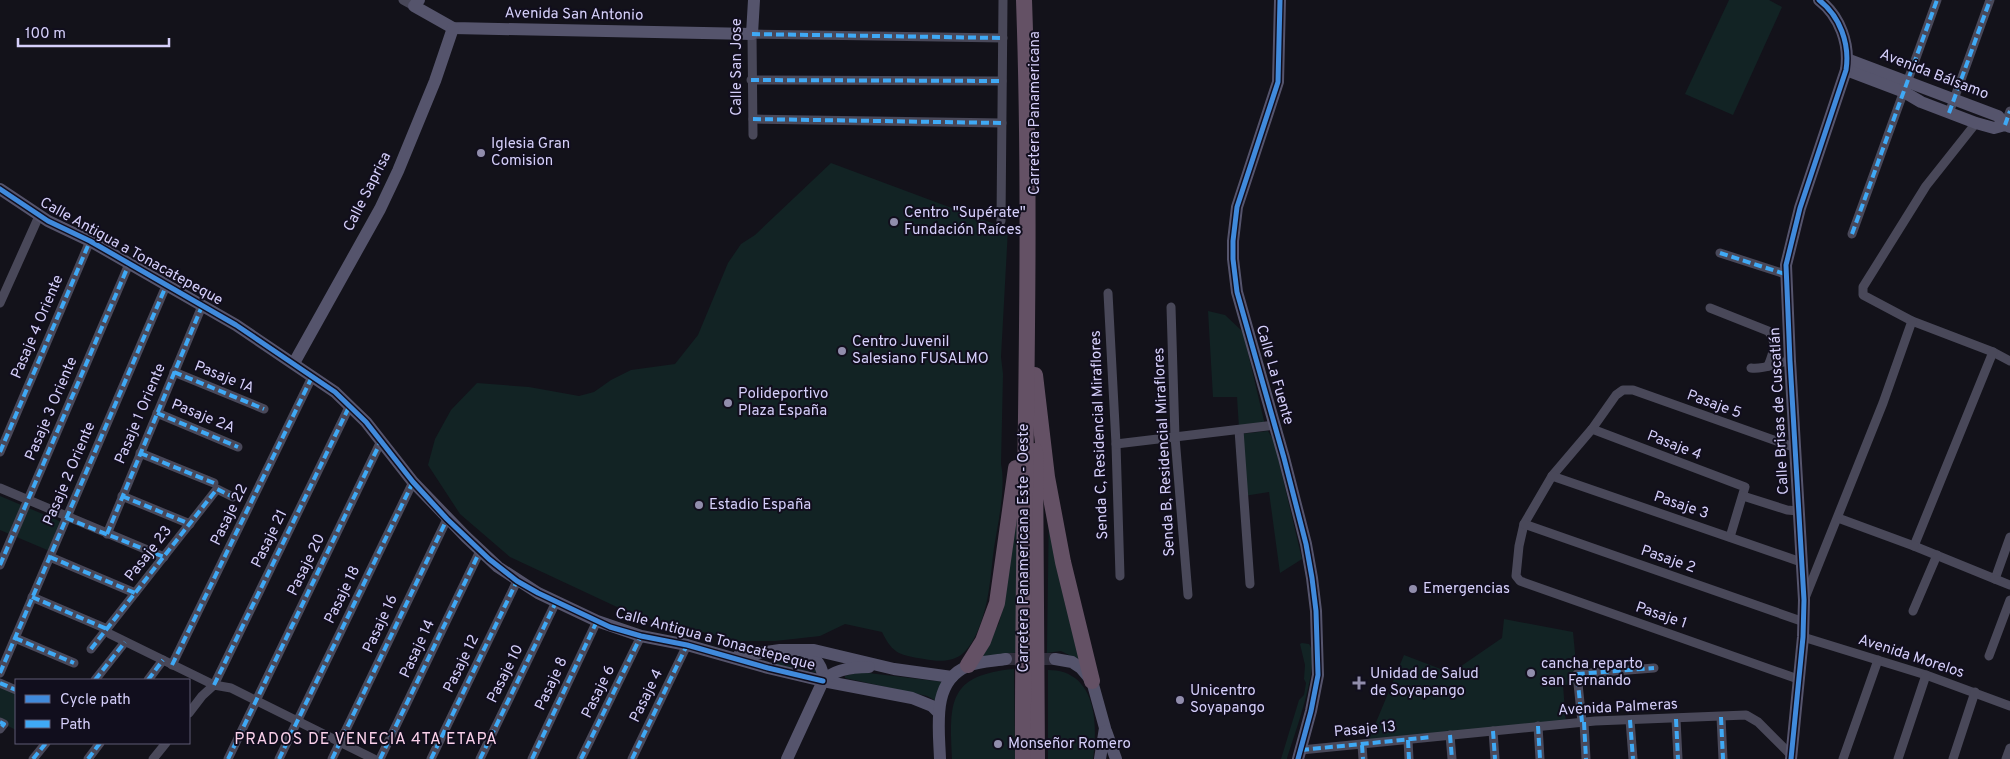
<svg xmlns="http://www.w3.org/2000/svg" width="2010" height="759" font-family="Overpass,sans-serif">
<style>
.green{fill:#122324}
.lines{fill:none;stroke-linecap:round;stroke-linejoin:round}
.secondary-tunnel{stroke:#302e3c;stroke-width:12;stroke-dasharray:12 6;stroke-linecap:butt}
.street{stroke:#494859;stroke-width:9}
.secondary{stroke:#55546c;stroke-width:12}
.highway{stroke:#645165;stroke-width:16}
.quiet{stroke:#3fa9f5;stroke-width:4;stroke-dasharray:8 4;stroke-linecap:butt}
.cycleway-casing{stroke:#110e1d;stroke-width:8}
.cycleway{stroke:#408adc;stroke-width:5}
.poi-dot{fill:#918dac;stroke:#110e1d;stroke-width:2}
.labels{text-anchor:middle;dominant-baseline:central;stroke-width:4;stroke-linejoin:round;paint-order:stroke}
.street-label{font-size:15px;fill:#d5cffa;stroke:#110e1d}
.poi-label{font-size:15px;fill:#d5cffa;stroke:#110e1d;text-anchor:start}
.neighbourhood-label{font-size:16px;letter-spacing:1px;fill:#fad1ea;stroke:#110e1d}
</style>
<rect width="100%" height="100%" fill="#13121a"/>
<!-- green -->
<g class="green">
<polygon points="1729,0 1769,0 1782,7 1733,115 1685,94"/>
<path d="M831,163L1008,229L1001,357L1003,374L1001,464C1006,488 998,523 994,548C991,570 990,594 983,616C979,629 972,647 961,655C949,663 936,661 924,659C901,655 893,655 882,632L845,624L820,636L775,641H725V637L658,622L617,607L510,557L460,514L428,465L435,439L451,410L477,383L529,387L579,396L594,392L611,380L631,370L675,364L698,335L728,263L741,244L755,235Z"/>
<polygon points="1208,311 1225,315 1243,332 1265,425 1239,428 1237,397 1213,397"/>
<polygon points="1268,431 1274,441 1302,559 1280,573 1269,492 1244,496 1240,434"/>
<polygon points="1017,494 1019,652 981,657 999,623 1004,603"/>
<polygon points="0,496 64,523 52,552 0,530"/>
<polygon points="1049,504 1081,661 1061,651 1047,653"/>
<polygon points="1504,619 1573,632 1578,684 1563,685 1566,724 1367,744 1404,655 1451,673 1502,638"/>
<path d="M1302,643L1309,644C1322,662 1293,738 1287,759H1281L1299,700L1304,695L1306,683L1304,679L1305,665L1300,644Z"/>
<polygon points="789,654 807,657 819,673 776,665 779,659"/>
<path d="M1014,669L1015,759H952C949,702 948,675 1014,669Z"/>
<path d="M1048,670C1096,670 1098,723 1093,759H1048Z"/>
<polygon points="860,672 944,682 938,702 927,696 845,678 845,676"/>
<polygon points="0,683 16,690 16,730 4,724 0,729"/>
</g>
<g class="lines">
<!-- secondary-tunnel -->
<polyline class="secondary-tunnel" points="1006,659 1055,659"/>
<!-- street -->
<g class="street">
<polyline points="403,0 414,6"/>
<polyline points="751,80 1002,81"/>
<polyline points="1949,113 1990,0"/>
<polyline points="753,119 1002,123"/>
<polyline points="1976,123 1926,186 1863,287 1863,295 1912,321 1993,352 2010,361"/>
<polyline points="2005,125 2010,111"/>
<polyline points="753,135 752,34 1003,38"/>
<polyline points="1001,221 1003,0"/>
<polyline points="1852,234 1937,0"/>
<polyline points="1720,253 1785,274"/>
<polyline points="1108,293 1116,444 1120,576"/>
<polyline points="0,303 39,216"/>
<polyline points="1171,307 1175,437 1188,595"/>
<path d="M1710,308L1768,331C1778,341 1773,354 1768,366"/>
<polyline points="1993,352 1914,546 1995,579 2010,537"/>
<path d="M1751,368C1765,370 1776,362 1790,361"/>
<polyline points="174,372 264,409"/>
<polyline points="157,413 238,447"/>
<polyline points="1592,429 1745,487 1730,537"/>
<polyline points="1239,430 1250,584"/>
<polyline points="1116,444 1275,425"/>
<polyline points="1796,448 1633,390 1623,390 1616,395 1592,429 1552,476 1524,524 1519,546 1516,576 1520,581 1798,679"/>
<polyline points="0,452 90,241"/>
<polyline points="140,453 214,483"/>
<polyline points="1552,476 1801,562"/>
<polyline points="0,488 164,557"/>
<polyline points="122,496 190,524"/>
<polyline points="1743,496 1787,510 1798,511"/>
<polyline points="1838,518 1914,546"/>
<polyline points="1524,524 1804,622"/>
<polyline points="107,534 202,306"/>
<polyline points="50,557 135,593"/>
<polyline points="0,565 129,264"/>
<polyline points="1995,579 2010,585"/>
<polyline points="32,597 107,629"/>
<polyline points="1805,598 1883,403 1912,321"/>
<polyline points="1913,611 1937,555"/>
<polyline points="110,634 214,685 350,405"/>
<polyline points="1803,637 1926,675 2010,706"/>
<polyline points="15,638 74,663"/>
<polyline points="91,649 217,489 233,497"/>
<polyline points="1989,656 2010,600"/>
<polyline points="172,665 312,377"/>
<polyline points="0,673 166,286"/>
<polyline points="95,680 125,642"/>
<polyline points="148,680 163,660"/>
<polyline points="0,683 16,690"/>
<polyline points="189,713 202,696 214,685 231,688 374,759"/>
<polyline points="1721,717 1723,759"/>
<polyline points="1676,719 1678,759"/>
<polyline points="1630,720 1633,759"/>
<polyline points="0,722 4,724 0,729"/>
<polyline points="1582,722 1577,674 1654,668"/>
<polyline points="1584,722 1586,759"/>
<polyline points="1538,726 1540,759"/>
<polyline points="1493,731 1495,759"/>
<polyline points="1450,735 1452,759"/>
<polyline points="1408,740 1409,759"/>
<polyline points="1362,745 1363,759"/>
<polyline points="1301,750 1595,721 1746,715 1758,722 1791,755"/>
<polyline points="33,759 46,743"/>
<polyline points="88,759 100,743"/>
<polyline points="153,759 166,743"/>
<polyline points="228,759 381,441"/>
<polyline points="279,759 413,482"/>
<polyline points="332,759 447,519"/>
<polyline points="380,759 480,551"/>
<polyline points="431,759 517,581"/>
<polyline points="480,759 556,602"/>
<polyline points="532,759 597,621"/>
<polyline points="581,759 641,636"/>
<polyline points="632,759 687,645"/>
<polyline points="1843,759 1878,660"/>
<polyline points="1898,759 1926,675"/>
<polyline points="1953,759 1975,692"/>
<polyline points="2006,759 2010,748"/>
</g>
<!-- secondary -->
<g class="secondary">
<polyline points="419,0 414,6 453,28 752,34 754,0"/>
<polyline points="1280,0 1278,82 1237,207 1233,241 1233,259 1237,292 1284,458 1306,544 1312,578 1316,611 1318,675 1311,711 1298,759"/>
<polyline points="1847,59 1998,116 2005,125"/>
<polyline points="1846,70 1904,92 1921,102 1976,123 1994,128 2005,125 2010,127"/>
<polyline points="0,189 48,221 90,241 236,325 335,392 366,422 413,482 466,537 498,567 538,593 597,621 641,636 687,645 768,668 823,681 912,698 932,706 939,713"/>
<polyline points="294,363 380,209 398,171 435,81 453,28"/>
<path d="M803,651C816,656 824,668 823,681"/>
<polyline points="738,656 780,650 814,650 894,669 952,677"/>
<polyline points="1055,659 1072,662 1081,668 1092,681 1105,728 1100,759"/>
<polyline points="1106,731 1116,759"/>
<path d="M787,759L823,681C834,669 853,667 869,667"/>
<path d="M940,759C939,727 931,681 968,666C979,661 994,661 1006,659"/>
<path d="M1791,759L1803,637L1804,600L1790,361L1786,265L1800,208L1846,70C1850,44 1840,16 1819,0"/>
</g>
<!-- highway -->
<g class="highway">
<polyline points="1035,375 1047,477 1063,562 1092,681"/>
<polyline points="1035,451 1037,759"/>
<polyline points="968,665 983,641 997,603 1016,468"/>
<path d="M1023,759C1022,506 1033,252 1024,0"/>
</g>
<!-- quiet -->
<g class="quiet">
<polyline points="752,34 1003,38"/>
<polyline points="751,80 1002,81"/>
<polyline points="1949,113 1990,0"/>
<polyline points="753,119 1002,123"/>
<polyline points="2005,125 2010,111"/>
<polyline points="1852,234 1937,0"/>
<polyline points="1720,253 1785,274"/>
<polyline points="174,372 264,409"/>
<polyline points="157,413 238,447"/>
<polyline points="0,452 90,241"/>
<polyline points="140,453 214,483"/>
<polyline points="122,496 190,524"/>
<polyline points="66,518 164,557"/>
<polyline points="107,534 202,306"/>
<polyline points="50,557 135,593"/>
<polyline points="0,565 129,264"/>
<polyline points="32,597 107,629"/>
<polyline points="15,638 74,663"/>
<polyline points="91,649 217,489 233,497"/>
<polyline points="172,665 312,377"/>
<polyline points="0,673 166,286"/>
<polyline points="95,680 125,642"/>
<polyline points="148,680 163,660"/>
<polyline points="0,683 16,690"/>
<polyline points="214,685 350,405"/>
<polyline points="1721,717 1723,759"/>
<polyline points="1676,719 1678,759"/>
<polyline points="1630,720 1633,759"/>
<polyline points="0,722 4,724 0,729"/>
<polyline points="1582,722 1577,674 1654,668"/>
<polyline points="1584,722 1586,759"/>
<polyline points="1538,726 1540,759"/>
<polyline points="1493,731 1495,759"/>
<polyline points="1450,735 1452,759"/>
<polyline points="1408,740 1409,759"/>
<polyline points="1362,745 1363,759"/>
<polyline points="1301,750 1432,737"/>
<polyline points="33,759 46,743"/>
<polyline points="88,759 100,743"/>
<polyline points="228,759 381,441"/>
<polyline points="279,759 413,482"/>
<polyline points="332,759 447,519"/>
<polyline points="380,759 480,551"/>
<polyline points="431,759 517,581"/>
<polyline points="480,759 556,602"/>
<polyline points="532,759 597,621"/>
<polyline points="581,759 641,636"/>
<polyline points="632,759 687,645"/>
</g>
<defs>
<g id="cycleway">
<polyline points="1280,0 1278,82 1237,207 1233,241 1233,259 1237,292 1284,458 1306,544 1312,578 1316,611 1318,675 1311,711 1298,759"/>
<polyline points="0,189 48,221 90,241 236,325 335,392 366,422 413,482 447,519 489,559 517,581 538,593 610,627 641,636 687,645 768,668 823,681"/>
<path d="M1791,759L1803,637L1804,600L1790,361L1786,265L1800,208L1846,70C1850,44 1840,16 1819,0"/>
</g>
</defs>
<!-- cycleway casing -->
<use href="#cycleway" class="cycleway-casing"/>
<!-- cycleway -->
<use href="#cycleway" class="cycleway"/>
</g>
<!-- markers -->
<g class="poi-dot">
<circle cx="481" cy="153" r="5"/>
<circle cx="894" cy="222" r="5"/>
<circle cx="842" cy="351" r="5"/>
<circle cx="728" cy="403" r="5"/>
<circle cx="699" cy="505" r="5"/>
<circle cx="1413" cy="589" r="5"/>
<circle cx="1531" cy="673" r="5"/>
<path d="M1356.5 675.5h5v5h5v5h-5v5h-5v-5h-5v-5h5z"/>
<circle cx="1180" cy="700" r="5"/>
<circle cx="998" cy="744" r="5"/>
</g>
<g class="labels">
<!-- street labels -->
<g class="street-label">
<text transform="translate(574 15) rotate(1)">Avenida San Antonio</text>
<text transform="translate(737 67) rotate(-90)">Calle San Jose</text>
<text transform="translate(1934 75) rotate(21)">Avenida Bálsamo</text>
<text transform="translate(1035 113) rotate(-90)">Carretera Panamericana</text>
<text transform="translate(368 192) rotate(-63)">Calle Saprisa</text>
<text transform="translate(131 252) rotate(29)">Calle Antigua a Tonacatepeque</text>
<text transform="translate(38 327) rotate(-67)">Pasaje 4 Oriente</text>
<text transform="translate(1274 375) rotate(74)">Calle La Fuente</text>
<text transform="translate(224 378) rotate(22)">Pasaje 1A</text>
<text transform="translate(1714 405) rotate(20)">Pasaje 5</text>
<text transform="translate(52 409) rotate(-67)">Pasaje 3 Oriente</text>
<text transform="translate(1780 411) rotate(-93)">Calle Brisas de Cuscatlán</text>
<text transform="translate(141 414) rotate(-67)">Pasaje 1 Oriente</text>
<text transform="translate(203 417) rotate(22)">Pasaje 2A</text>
<text transform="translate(1100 435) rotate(-92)">Senda C, Residencial Miraflores</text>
<text transform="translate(1674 446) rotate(21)">Pasaje 4</text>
<text transform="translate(1165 452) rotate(-93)">Senda B, Residencial Miraflores</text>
<text transform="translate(70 474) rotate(-67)">Pasaje 2 Oriente</text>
<text transform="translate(1681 506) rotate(19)">Pasaje 3</text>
<text transform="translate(230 515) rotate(-64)">Pasaje 22</text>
<text transform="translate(270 539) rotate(-64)">Pasaje 21</text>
<text transform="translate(1024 548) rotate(-90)">Carretera Panamericana Este - Oeste</text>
<text transform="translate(149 554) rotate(-52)">Pasaje 23</text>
<text transform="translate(1668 560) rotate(19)">Pasaje 2</text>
<text transform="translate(307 565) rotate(-64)">Pasaje 20</text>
<text transform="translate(343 595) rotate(-64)">Pasaje 18</text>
<text transform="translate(1661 616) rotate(19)">Pasaje 1</text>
<text transform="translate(381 624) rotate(-65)">Pasaje 16</text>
<text transform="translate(715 640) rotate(15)">Calle Antigua a Tonacatepeque</text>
<text transform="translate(418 649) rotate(-65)">Pasaje 14</text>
<text transform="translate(1911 657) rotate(18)">Avenida Morelos</text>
<text transform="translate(462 664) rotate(-64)">Pasaje 12</text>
<text transform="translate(506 674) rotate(-64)">Pasaje 10</text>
<text transform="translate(552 684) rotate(-65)">Pasaje 8</text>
<text transform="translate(599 692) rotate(-64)">Pasaje 6</text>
<text transform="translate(647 696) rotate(-64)">Pasaje 4</text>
<text transform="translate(1618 708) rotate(-3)">Avenida Palmeras</text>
<text transform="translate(1365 730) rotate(-5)">Pasaje 13</text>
</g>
<!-- poi labels -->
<g class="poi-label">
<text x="491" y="144">Iglesia Gran<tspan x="491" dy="17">Comision</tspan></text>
<text x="904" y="213">Centro "Supérate"<tspan x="904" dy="17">Fundación Raíces</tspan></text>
<text x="852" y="342">Centro Juvenil<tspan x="852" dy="17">Salesiano FUSALMO</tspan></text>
<text x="738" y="394">Polideportivo<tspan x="738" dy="17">Plaza España</tspan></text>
<text x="709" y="505">Estadio España</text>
<text x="1423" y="589">Emergencias</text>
<text x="1541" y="664">cancha reparto<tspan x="1541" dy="17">san Fernando</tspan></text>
<text x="1370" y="674">Unidad de Salud<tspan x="1370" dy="17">de Soyapango</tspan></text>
<text x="1190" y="691">Unicentro<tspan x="1190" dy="17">Soyapango</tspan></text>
<text x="1008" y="744">Monseñor Romero</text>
</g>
<!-- neighbourhood labels -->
<g class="neighbourhood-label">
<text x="366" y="740">PRADOS DE VENECIA 4TA ETAPA</text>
</g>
</g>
<!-- legend -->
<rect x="15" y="679" width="175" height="65" fill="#110e1d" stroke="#5f5b75"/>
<rect x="25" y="695" width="25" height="8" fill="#408adc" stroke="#5f5b75"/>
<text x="60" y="704" font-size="15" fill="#d5cffa">Cycle path</text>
<rect x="25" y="720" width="25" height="8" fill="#3fa9f5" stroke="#5f5b75"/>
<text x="60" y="729" font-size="15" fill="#d5cffa">Path</text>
<!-- scale -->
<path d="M18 38v8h151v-8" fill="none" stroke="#d5cffa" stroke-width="2.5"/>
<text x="25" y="38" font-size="15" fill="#d5cffa" stroke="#110e1d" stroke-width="4" paint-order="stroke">100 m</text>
</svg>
